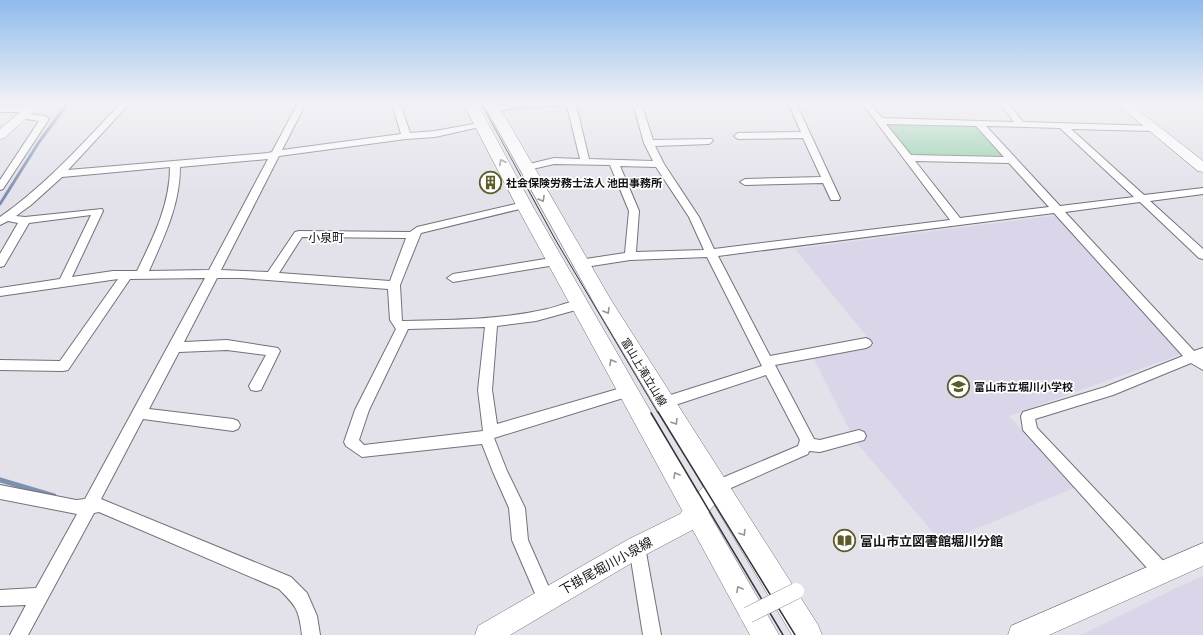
<svg xmlns="http://www.w3.org/2000/svg" width="1203" height="635" font-family="'Crimson Pro','Noto Sans JP',serif">
<style>
.education{fill:#dbd5ea}
.green{fill:#90cfa7}
.lines{fill:none;stroke-linecap:round;stroke-linejoin:round}
.stream-far1{stroke:#7d90b0;stroke-width:3}
.stream{stroke:#7d90b0;stroke-width:5}
.building{fill:#e29662;stroke:#958e89}
.street-casing{stroke:#737179;stroke-width:2}
.secondary-casing{stroke:#737179;stroke-width:1}
.primary-casing{stroke:#737179;stroke-width:1}
.street{fill:#fff;fill-rule:evenodd}
.secondary{fill:#fff;fill-rule:evenodd}
.primary{fill:#fff;fill-rule:evenodd}
.tram-far1{stroke:#36363a;stroke-width:1}
.tram{stroke:#36363a;stroke-width:1.5}
.street-bridge-casing{stroke:#737179;stroke-width:17;stroke-linecap:butt}
.street-bridge{stroke:#fff;stroke-width:16}
.oneway{stroke:#959596}
.labels{text-anchor:middle;dominant-baseline:central;stroke-width:3.5;stroke-linejoin:round;paint-order:stroke}
.poi-label{font-size:11px;font-weight:bold;fill:#131316;stroke:#fff;text-anchor:start}
.street-label{font-size:11px;fill:#131316;stroke:#fff}
.neighbourhood-label{font-size:12px;fill:#131316;stroke:#fff}
.near-poi-label{font-size:13px;font-weight:bold;fill:#131316;stroke:#fff;text-anchor:start}
.near-street-label{font-size:13px;fill:#131316;stroke:#fff}
</style>
<rect width="100%" height="100%" fill="#e3e1ea"/>
<!-- education -->
<g class="education">
<polygon points="1052,216 1057,217 1179,351 1179,355 1009,416 1074,488 942,543 855,441 813,357 874,345 795,249"/>
<polygon points="1203,576 1203,635 1081,635 1176,588"/>
</g>
<!-- green -->
<polygon class="green" points="890,124 976,126 1003,156 1002,158 916,157 910,154 888,125"/>
<g class="lines">
<!-- stream-far1 -->
<polyline class="stream-far1" points="0,204 39,142 68,103"/>
<!-- stream -->
<polyline class="stream" points="0,480 54,496"/>
</g>
<!-- building -->
<polygon class="building" points="492,173 501,189 490,192 482,176"/>
<g class="lines">
<defs>
<g id="street">
<path d="M121,103H130L68,170L268,153L272,152L298,103H306L282,150L401,134L394,110L388,103H397L402,109L410,133L435,131L484,122V126L435,137L406,139L279,156L221,270L268,272L295,232L299,231L410,232L417,227L524,202L528,203L529,205L528,207L421,233L400,285L402,321C451,320 500,320 547,309C558,307 573,299 583,302L585,305L583,308L536,321L497,326L492,390L497,424L628,386L633,387L635,391L633,395L494,438L507,471L525,508L528,540L554,599L552,605L546,607L540,605L512,540L509,508L493,472L482,444L362,457L346,446L344,442L355,410L396,329L390,320L388,289L241,278H217L184,342L227,340L278,348L280,351L261,390L256,391L251,390L249,386L266,355L227,350L179,352L149,409L233,419L238,421L240,425L238,429L233,431L143,419L101,499L291,577L307,593L317,616L320,635H302C299,610 297,607 279,589L99,512L94,513L28,635H10L26,605L0,606V590L36,588L77,514L0,499V485L76,500L85,499L205,278L130,279L68,370L63,371L0,370V360L60,361L118,279L0,296V288L60,279L91,215L29,223L4,266L0,267V254L18,223L8,221L0,225V217C46,185 83,143 121,103ZM268,159L209,270L149,271C164,237 180,205 180,167ZM170,167C170,205 153,238 137,271H113L72,277L103,211L102,209L25,217L16,216L31,205L62,177ZM302,237L406,238L390,281L279,273ZM485,327L478,390L483,431L364,445L359,440L369,410L408,329Z"/>
<path d="M513,103H577L576,105L589,159L653,161L644,143L633,103H641L653,140L712,139L713,141L709,144L655,146L664,164L699,217L714,249L950,220L862,103H870L882,118L1014,122L1000,103H1008L1023,122L1156,126V130L1153,131L1071,129L1144,195L1203,188V194L1150,201L1203,249V259L1199,258L1140,202L1065,212L1194,351L1203,348V370L1191,363L1113,395L1035,419L1037,428L1169,567L1171,573L1169,579L1163,581L1157,579L1023,430L1021,416L1023,412L1105,387L1183,356L1054,213L718,256L770,356L866,338L870,340L872,343L870,346L866,348L775,365L814,439L820,440L859,430L864,432L866,436L864,440L820,452L809,451L808,454L715,495L710,493L708,488L710,483L798,446L800,440L766,375L663,409L658,407L656,403L658,399L762,366L707,257L630,260L579,268L575,267L573,264L575,261L579,260L625,253L629,211L610,165L554,164L524,171L521,170V166L554,158L580,159L567,106L520,107L494,112L490,109L491,107ZM886,124L976,126L1004,157L911,155ZM986,126L1060,128L1134,197L1060,206ZM915,161L1009,163L1049,207L960,218ZM620,166L656,167L689,217L704,250L636,252L639,211Z"/>
<polygon points="788,103 796,103 840,198 839,200 831,200 823,183 745,185 740,182 745,179 821,177 803,138 738,139 734,136 738,133 801,132"/>
<polygon points="0,106 30,106 34,109 30,112 0,112"/>
<polygon points="22,113 45,116 49,119 3,189 0,190 0,180 39,121 19,118 19,114"/>
<polygon points="545,259 549,260 551,263 549,266 453,282 447,278 453,274"/>
<polygon points="637,539 643,542 645,547 661,635 643,635 629,547 631,542"/>
</g>
<g id="secondary">
<polygon points="31,103 44,103 4,138 0,139 0,129"/>
<polygon points="1116,103 1129,103 1203,161 1203,172 1198,171"/>
<polygon points="715,478 722,481 726,488 722,495 696,528 645,555 510,635 475,635 478,626 629,539 680,514 708,481"/>
<polygon points="1203,543 1203,566 1049,635 1008,635 1011,626"/>
</g>
<g id="primary">
<polygon points="463,103 477,103 532,205 779,635 750,635 516,205"/>
<polygon points="483,103 497,103 611,300 818,625 822,635 792,635 598,310"/>
</g>
</defs>
<!-- street casing -->
<use href="#street" class="street-casing"/>
<!-- secondary casing -->
<use href="#secondary" class="secondary-casing"/>
<!-- primary casing -->
<use href="#primary" class="primary-casing"/>
<!-- street -->
<use href="#street" class="street"/>
<!-- secondary -->
<use href="#secondary" class="secondary"/>
<!-- primary -->
<use href="#primary" class="primary"/>
<!-- tram-far1 -->
<polyline class="tram-far1" points="481,103 555,239 658,413"/>
<!-- tram -->
<g class="tram">
<polyline points="658,412 795,635"/>
<polyline points="651,413 783,635"/>
</g>
<defs>
<polyline id="street-bridge" points="748,615 796,591"/>
</defs>
<!-- street-bridge casing -->
<use href="#street-bridge" class="street-bridge-casing"/>
<!-- street-bridge -->
<use href="#street-bridge" class="street-bridge"/>
</g>
<!-- one-way arrows -->
<defs><path id="oneway-chevron" d="M-2-3.5L2.5 0L-2 3.5" fill="none" stroke-width="1.6" stroke-linecap="round" stroke-linejoin="round"/></defs>
<g class="oneway">
<use href="#oneway-chevron" transform="translate(502 162) rotate(-117)"/>
<use href="#oneway-chevron" transform="translate(542 199) rotate(60)"/>
<use href="#oneway-chevron" transform="translate(607 311) rotate(59)"/>
<use href="#oneway-chevron" transform="translate(612 362) rotate(-120)"/>
<use href="#oneway-chevron" transform="translate(675 422) rotate(58)"/>
<use href="#oneway-chevron" transform="translate(676 475) rotate(-120)"/>
<use href="#oneway-chevron" transform="translate(743 533) rotate(58)"/>
<use href="#oneway-chevron" transform="translate(739 589) rotate(-119)"/>
</g>
<!-- sky -->
<linearGradient id="sky" x2="0" y2="1"><stop stop-color="#8fbbec"/><stop offset="0.54" stop-color="#f2f2f6"/><stop offset="1" stop-color="#f2f2f6" stop-opacity="0"/></linearGradient>
<rect width="1203" height="192" fill="url(#sky)"/>
<!-- icons -->
<defs>
<symbol id="building-ring" viewBox="-11 -11 22 22"><circle r="9.5" fill="#fff" stroke="#5d5b28" stroke-width="1.5"/><path d="M-4-6H4V6H1V3H-1V6H-4ZM-2.5-4.3h1.7v1.8h-1.7ZM.8-4.3h1.7v1.8H.8ZM-2.5-1h1.7V.8h-1.7ZM.8-1h1.7V.8H.8Z" fill="#5d5b28"/></symbol>
<symbol id="school-ring" viewBox="-11 -11 22 22"><circle r="9.5" fill="#fff" stroke="#5d5b28" stroke-width="1.5"/><path d="M0-5L7-2L0 1L-7-2ZM-4 1L0 2.5L4 1V4Q0 6-4 4Z" fill="#5d5b28"/></symbol>
<symbol id="library-ring" viewBox="-11 -11 22 22"><circle r="9.5" fill="#fff" stroke="#5d5b28" stroke-width="1.5"/><path d="M-6-4Q-3-5.5-.7-3.5V5Q-3 3-6 4ZM6-4Q3-5.5 .7-3.5V5Q3 3 6 4Z" fill="#5d5b28"/></symbol>
</defs>
<g fill-rule="evenodd">
<use href="#building-ring" x="478" y="170" width="25" height="25"/>
<use href="#school-ring" x="946" y="374" width="25" height="25"/>
<use href="#library-ring" x="832" y="528" width="25" height="25"/>
</g>
<g class="labels">
<!-- poi labels -->
<g class="poi-label">
<text x="506" y="183">社会保険労務士法人 池田事務所</text>
<text x="974" y="387">富山市立堀川小学校</text>
</g>
<!-- street labels -->
<g class="street-label">
<text transform="translate(644 372) rotate(59)">富山上滝立山線</text>
</g>
<!-- neighbourhood labels -->
<g class="neighbourhood-label">
<text x="326" y="238">小泉町</text>
</g>
<!-- near-poi labels -->
<g class="near-poi-label">
<text x="860" y="541">富山市立図書館堀川分館</text>
</g>
<!-- near-street labels -->
<g class="near-street-label">
<text transform="translate(606 566) rotate(-29)">下掛尾堀川小泉線</text>
</g>
</g>
</svg>
